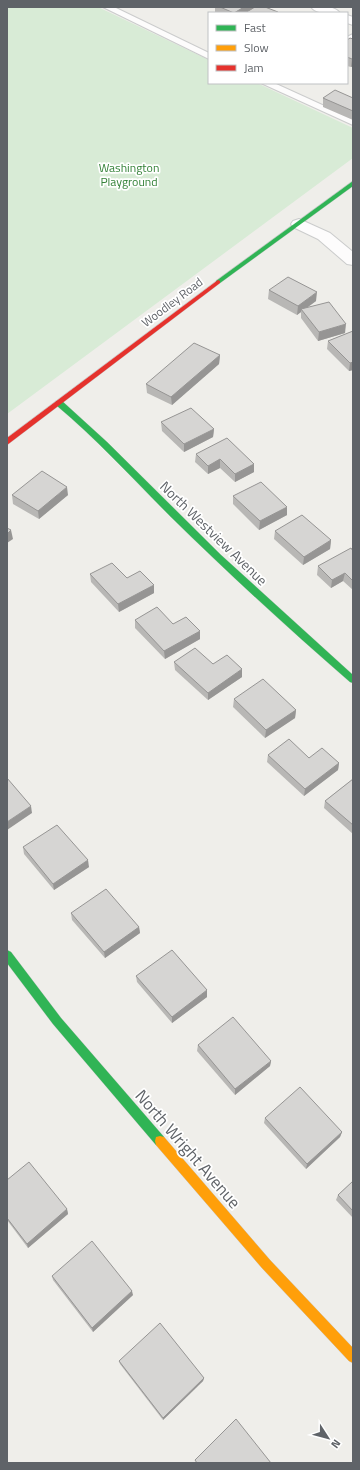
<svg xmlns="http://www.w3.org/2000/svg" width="360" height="1470" font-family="'Titillium Web',sans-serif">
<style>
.green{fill:#d8ebd6}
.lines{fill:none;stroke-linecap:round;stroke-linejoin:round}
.lane-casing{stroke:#cbcccc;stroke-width:2}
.street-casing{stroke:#cbcccc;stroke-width:2}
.fast-casing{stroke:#cacacb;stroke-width:1}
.slow-casing{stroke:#cacacb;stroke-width:1}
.jam-casing{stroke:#cacacb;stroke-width:1}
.lane{fill:#fdfcfc;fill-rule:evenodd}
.street{fill:#fdfcfc;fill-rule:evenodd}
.fast{fill:#30b455;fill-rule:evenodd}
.slow{fill:#ff9f0a;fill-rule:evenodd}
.jam{fill:#e5322d;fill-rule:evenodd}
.wall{fill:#b8b7b5}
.shaded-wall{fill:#969594}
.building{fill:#d6d5d3;stroke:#969594}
.labels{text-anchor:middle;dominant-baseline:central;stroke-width:3.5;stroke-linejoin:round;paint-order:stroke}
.far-park-label{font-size:12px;fill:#348238;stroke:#fff}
.far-street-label{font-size:12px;fill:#5f6368;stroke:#fff}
.street-label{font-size:14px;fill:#5f6368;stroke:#fff}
.near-street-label{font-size:17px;fill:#5f6368;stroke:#fff}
</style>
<rect width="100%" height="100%" fill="#efeeea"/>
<!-- green -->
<polygon class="green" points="7,7 98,7 209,60 209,83 257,83 353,128 353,158 7,414"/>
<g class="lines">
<defs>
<g id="lane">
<polygon points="103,7 114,7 209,53 209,59"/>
<polygon points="353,34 353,41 347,44 347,37"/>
<polygon points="261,83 274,83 353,119 353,125"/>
</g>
<g id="street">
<path d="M311,7C320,7 334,5 340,13C331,13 317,15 311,7Z"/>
<polygon points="347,15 353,17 353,25 347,23"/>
<polygon points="299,219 330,233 353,252 353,265 347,264 318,239 293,227 291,224 293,221"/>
</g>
<g id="fast">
<polygon points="353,181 353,186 220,283 216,283 216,281"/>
<path d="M56,401H62L107,442L221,555L353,675V683L350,682C289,629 229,574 171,517C133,479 98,440 56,405Z"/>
<polygon points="7,950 11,952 61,1018 164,1137 165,1141 164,1145 160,1146 156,1145 53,1024 7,963"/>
</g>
<polygon id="slow" points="160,1136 164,1137 270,1260 353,1348 353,1363 349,1361 262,1268 156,1145 155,1141 156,1137"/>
<polygon id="jam" points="218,280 220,281 220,283 7,445 7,438"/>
</defs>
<!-- lane casing -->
<use href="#lane" class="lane-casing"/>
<!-- street casing -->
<use href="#street" class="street-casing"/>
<!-- fast casing -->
<use href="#fast" class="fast-casing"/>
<!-- slow casing -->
<use href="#slow" class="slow-casing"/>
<!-- jam casing -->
<use href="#jam" class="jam-casing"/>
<!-- lane -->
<use href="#lane" class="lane"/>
<!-- street -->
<use href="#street" class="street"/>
<!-- fast -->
<use href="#fast" class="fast"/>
<!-- slow -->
<use href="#slow" class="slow"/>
<!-- jam -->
<use href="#jam" class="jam"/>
</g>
<!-- wall -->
<g class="wall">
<polygon points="215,7 252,7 252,9 278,12 278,13 215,13"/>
<polygon points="353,39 353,66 351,67 347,66 347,40"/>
<polygon points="323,98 353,98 353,120 323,107"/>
<polygon points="269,290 316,301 307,308 345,333 318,341 301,318 301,312 297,315 268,299"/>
<polygon points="353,331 353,370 349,371 327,349 328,341"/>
<polygon points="220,355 219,364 172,405 147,393 146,384"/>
<polygon points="161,422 214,429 213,437 184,452 162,431"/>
<polygon points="196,454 254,464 254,472 235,482 220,468 208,474 195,462"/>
<polygon points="12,495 68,495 39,519 13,504"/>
<polygon points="233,496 287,515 259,530 233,504"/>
<polygon points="275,531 331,540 330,549 303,565 274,539"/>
<polygon points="353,551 353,590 343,581 331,588 317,575 318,566"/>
<polygon points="90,574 127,578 154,593 119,612 91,582"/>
<polygon points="135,620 173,624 200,639 165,659 135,628"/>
<polygon points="174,662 213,664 242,677 208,700 175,670"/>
<polygon points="234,699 296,710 295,718 265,738 233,707"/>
<polygon points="268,755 309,758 339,763 338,770 304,796 267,762"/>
<polygon points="353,779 353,834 324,808 325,801"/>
<polygon points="23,847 89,867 54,890 24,854"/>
<polygon points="71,913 139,927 140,933 105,958 72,920"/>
<polygon points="136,976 207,997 172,1023 137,982"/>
<polygon points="198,1045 271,1061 270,1066 235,1095 197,1051"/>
<polygon points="265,1118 342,1132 340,1137 306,1169 264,1123"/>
<polygon points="7,1180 67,1209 68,1214 28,1248 7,1220"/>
<polygon points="353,1181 353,1218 336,1200 338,1195"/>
<polygon points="52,1276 133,1295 93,1332 53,1280"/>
<polygon points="119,1361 204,1378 203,1381 163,1420 120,1364"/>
</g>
<!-- shaded-wall -->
<g class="shaded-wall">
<polygon points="244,7 252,7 252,10 247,13 234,13"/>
<polygon points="353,58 353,66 351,67 352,59"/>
<polygon points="317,292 316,301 302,311 301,309 301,312 297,315 298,306"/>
<polygon points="346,324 345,333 318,341 319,332"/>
<polygon points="220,355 219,364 172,405 171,397"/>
<polygon points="353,362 353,370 349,371 350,363"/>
<polygon points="214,429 213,437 184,452 184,444"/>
<polygon points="220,459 220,468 208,474 208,466"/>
<polygon points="254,464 254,472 235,482 235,474"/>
<polygon points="67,487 68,495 39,519 38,511"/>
<polygon points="287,507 287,515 259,530 260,521"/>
<polygon points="11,530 13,539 7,543 7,534"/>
<polygon points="331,540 330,549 303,565 304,557"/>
<polygon points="345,573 343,581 331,588 332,580"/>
<polygon points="154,585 154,593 119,612 118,604"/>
<polygon points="200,631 200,639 165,659 164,651"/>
<polygon points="242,669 242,677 208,700 208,693"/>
<polygon points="296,710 295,718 265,738 266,730"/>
<polygon points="339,763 338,770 304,796 305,789"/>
<polygon points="31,806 32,813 7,830 7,822"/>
<polygon points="88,860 89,867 54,890 53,884"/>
<polygon points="139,927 140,933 105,958 104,952"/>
<polygon points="207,990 207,997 172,1023 172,1017"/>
<polygon points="271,1061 270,1066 235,1095 235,1089"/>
<polygon points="342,1132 340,1137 306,1169 307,1164"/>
<polygon points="67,1209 68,1214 28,1248 27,1244"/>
<polygon points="132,1291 133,1295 93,1332 92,1328"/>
<polygon points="204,1378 203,1381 163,1420 163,1418"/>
</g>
<!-- building -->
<g class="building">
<polygon points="220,7 244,7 234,13"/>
<polygon points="255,7 265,7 278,12 277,13 245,13"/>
<polygon points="350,38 353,39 353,58 352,59 347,57 347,40"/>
<polygon points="335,90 353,98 353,111 323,98"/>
<polygon points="288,277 317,292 298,306 269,290"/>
<polygon points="329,302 346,324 319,332 301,309"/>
<polygon points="353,331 353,362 350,363 328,341"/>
<polygon points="194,343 220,355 171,397 146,384"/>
<polygon points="191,408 214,429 184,444 161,422"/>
<polygon points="227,438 254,464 235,474 220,459 208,466 196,454"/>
<polygon points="42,471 67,487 38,511 12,495"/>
<polygon points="261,482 287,507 260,521 233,496"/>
<polygon points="302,515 331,540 304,557 275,531"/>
<polygon points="7,528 11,530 7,534"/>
<polygon points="351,548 353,551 353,581 345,573 332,580 318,566"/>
<polygon points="112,563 127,578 140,571 154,585 118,604 90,574"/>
<polygon points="157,607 173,624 186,617 200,631 164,651 135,620"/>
<polygon points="195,648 213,664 227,655 242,669 208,693 174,662"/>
<polygon points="263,679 296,710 266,730 234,699"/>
<polygon points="289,739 309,758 322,748 339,763 305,789 268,755"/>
<polygon points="7,778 31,806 7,822"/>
<polygon points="353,779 353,825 325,801"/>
<polygon points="57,825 88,860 53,884 23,847"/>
<polygon points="106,889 139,927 104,952 71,913"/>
<polygon points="172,950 207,990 172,1017 136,976"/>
<polygon points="233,1017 271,1061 235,1089 198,1045"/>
<polygon points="300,1087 342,1132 307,1164 265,1118"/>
<polygon points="29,1162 67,1209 27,1244 7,1218 7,1180"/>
<polygon points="353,1181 353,1211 338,1195"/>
<polygon points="92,1241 132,1291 92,1328 52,1276"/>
<polygon points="160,1323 204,1378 163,1418 119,1361"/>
<polygon points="236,1419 271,1463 197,1463 195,1460"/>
</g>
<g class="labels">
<!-- far-park labels -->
<g class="far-park-label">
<text x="129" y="167">Washington<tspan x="129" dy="14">Playground</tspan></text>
</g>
<!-- far-street labels -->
<g class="far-street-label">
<text transform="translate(172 302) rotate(-37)">Woodley Road</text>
</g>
<!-- street labels -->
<g class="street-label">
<text transform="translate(214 533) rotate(44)">North Westview Avenue</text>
</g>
<!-- near-street labels -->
<g class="near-street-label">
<text transform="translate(188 1149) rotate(49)">North Wright Avenue</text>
</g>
</g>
<!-- border -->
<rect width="360" height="1470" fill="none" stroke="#5f6368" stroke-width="16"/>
<!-- legend -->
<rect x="208" y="12" width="140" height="72" fill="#ffffff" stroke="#bfc1c3"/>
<rect x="216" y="25" width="20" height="6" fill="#30b455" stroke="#bfc1c3"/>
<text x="244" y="32" font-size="12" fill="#5f6368">Fast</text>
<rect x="216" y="45" width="20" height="6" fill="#ff9f0a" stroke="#bfc1c3"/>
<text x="244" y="52" font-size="12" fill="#5f6368">Slow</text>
<rect x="216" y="65" width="20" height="6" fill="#e5322d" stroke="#bfc1c3"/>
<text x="244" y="72" font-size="12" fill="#5f6368">Jam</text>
<!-- north arrow -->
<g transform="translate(328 1438) rotate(126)" stroke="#ffffff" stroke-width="3" paint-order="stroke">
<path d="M0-3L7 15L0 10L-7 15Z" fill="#5f6368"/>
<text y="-6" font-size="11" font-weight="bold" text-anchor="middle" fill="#5f6368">N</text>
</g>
</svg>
